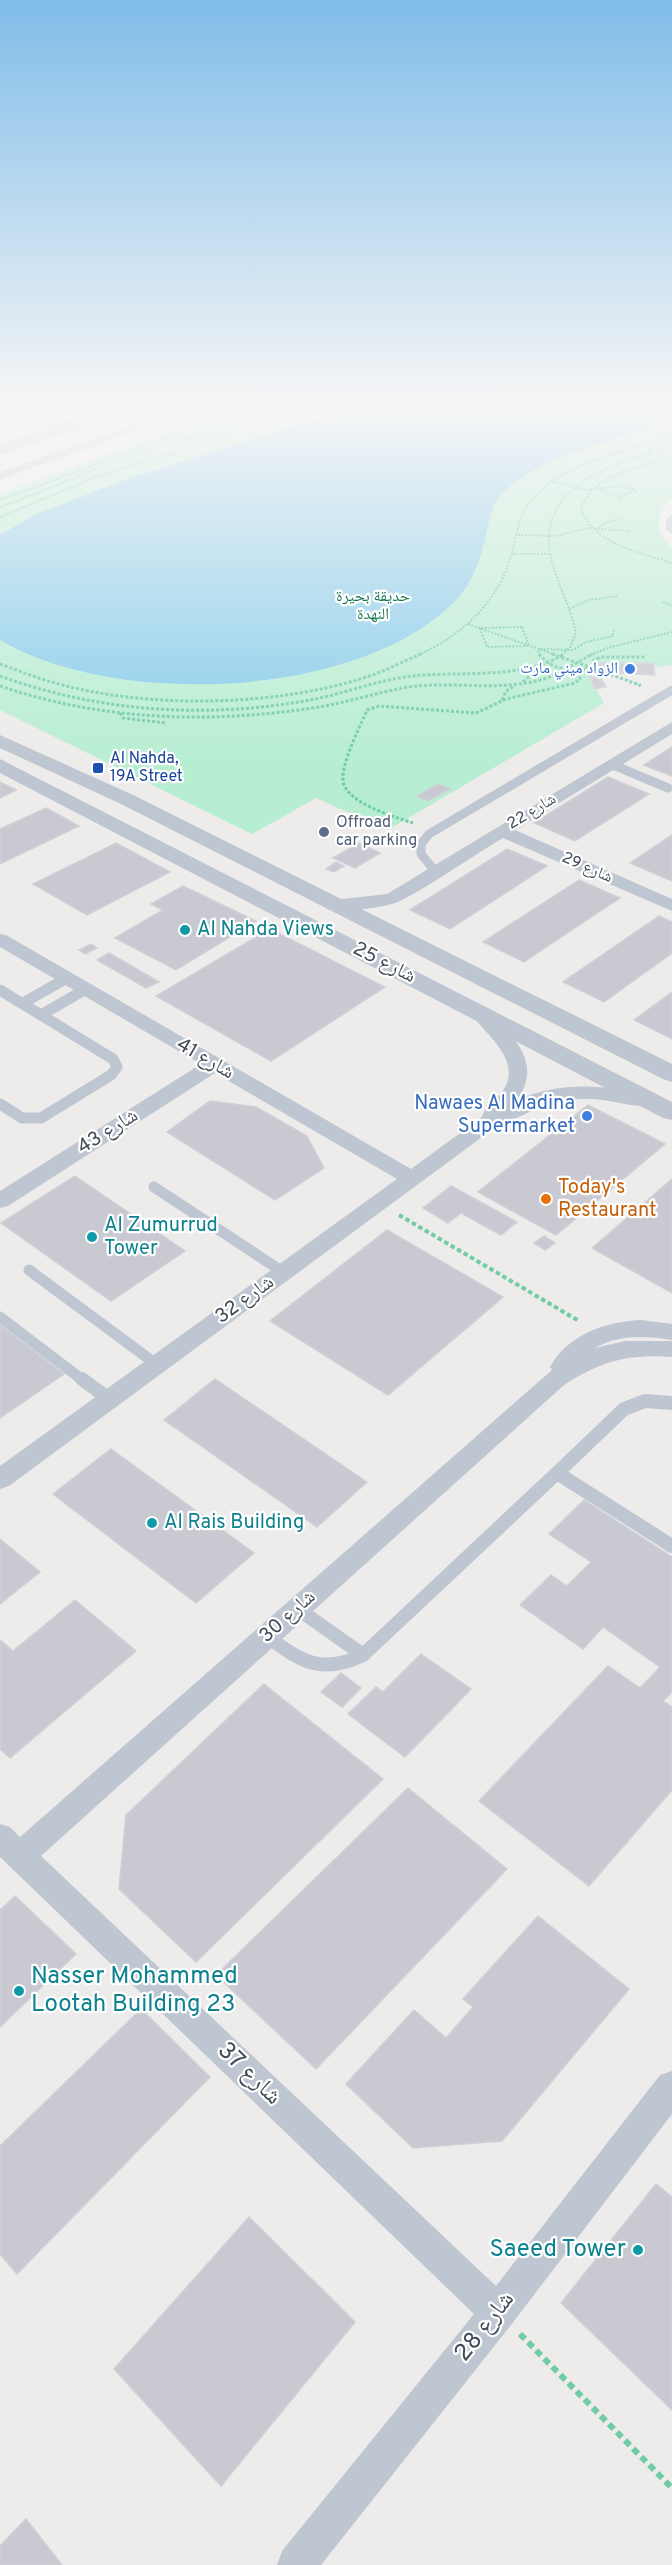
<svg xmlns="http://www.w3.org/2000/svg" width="672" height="2565" font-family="Overpass,'Noto Naskh Arabic',sans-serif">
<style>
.green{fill:#b7eed2}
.water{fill:#84cbeb}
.building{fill:#c8c9d1;stroke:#cfd0d7;stroke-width:1.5}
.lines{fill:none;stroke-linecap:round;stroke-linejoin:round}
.path-far3{stroke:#70cba7;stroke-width:2;stroke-dasharray:2 1.5;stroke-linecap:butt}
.path-far2{stroke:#70cba7;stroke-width:3;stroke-dasharray:3 2;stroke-linecap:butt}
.path-far1{stroke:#70cba7;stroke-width:4;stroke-dasharray:4.5 3;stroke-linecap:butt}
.path{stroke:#70cba7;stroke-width:6;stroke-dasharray:7 4.5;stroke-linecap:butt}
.service-far3{stroke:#bec6d1;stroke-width:7}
.service-far2{stroke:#bec6d1;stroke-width:9}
.service-far1{stroke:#bec6d1;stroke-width:11}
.service{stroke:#bec6d1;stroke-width:14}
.minor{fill:#bec6d1;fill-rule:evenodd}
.tertiary{fill:#bec6d1;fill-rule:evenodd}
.secondary{fill:#bdc6d5;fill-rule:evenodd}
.shop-dot{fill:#3f7fe0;stroke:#fff;stroke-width:2}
.transit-dot{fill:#1a4fb4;stroke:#fff;stroke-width:2}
.service-dot{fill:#5c6f8a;stroke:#fff;stroke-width:2}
.culture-dot{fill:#0f9aa8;stroke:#fff;stroke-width:2}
.food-dot{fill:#e8710a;stroke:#fff;stroke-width:2}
.labels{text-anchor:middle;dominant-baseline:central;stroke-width:4.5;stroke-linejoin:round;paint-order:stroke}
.far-park-label{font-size:16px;fill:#167851;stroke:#fff}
.far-shop-label{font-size:16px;fill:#366cbe;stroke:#fff;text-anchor:end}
.far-transit-label{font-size:16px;fill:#164399;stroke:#fff;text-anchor:start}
.far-street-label{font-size:16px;fill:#444c58;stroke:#fff}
.far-service-label{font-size:16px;fill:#4e5e75;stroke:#fff;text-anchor:start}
.culture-label{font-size:20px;fill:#0d838f;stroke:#fff;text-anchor:start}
.street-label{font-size:20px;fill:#444c58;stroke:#fff}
.shop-label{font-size:20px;fill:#366cbe;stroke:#fff;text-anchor:end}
.food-label{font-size:20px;fill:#c56008;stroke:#fff;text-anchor:start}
.near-culture-label{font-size:24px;fill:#0d838f;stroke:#fff;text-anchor:start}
.near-street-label{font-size:24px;fill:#444c58;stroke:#fff}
</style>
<rect width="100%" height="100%" fill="#eeebeb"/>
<!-- green -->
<path class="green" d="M240,405H672V499C652,514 656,532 672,548V665L654,667L653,663H599V669L590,677L604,703L388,830L316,798L252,834L0,710V494Z"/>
<!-- water -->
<path class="water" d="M333,405H672V419C617,442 552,450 506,490C490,504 490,520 485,539C480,561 472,583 456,600C360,700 114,708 0,640V535L34,515L132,477L335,414L331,406Z"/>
<!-- building -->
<g class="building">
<polygon points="286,406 295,408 281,414 272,411"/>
<polygon points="599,663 653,663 655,675 609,673 599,669"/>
<polygon points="600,676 606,687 595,689 590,677"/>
<polygon points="672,747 672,776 644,765"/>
<polygon points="608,777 649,794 575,841 534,823"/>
<polygon points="0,782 16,790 0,798"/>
<polygon points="438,784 450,789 428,801 417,796"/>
<polygon points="46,808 79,826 0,864 0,829"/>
<polygon points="672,835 672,881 630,863"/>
<polygon points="116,843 170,872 87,915 33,884"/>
<polygon points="359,843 380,853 355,868 333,858"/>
<polygon points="507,849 547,866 450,929 410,910"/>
<polygon points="336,862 344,866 334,872 326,869"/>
<polygon points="579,880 620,898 524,962 483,942"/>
<polygon points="183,886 256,921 176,970 115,938 163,910 151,904"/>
<polygon points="659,916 672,922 672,953 604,1002 563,982"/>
<polygon points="270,929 385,987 271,1061 156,996"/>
<polygon points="91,944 97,948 85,954 79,950"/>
<polygon points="109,953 159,982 146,988 97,960"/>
<polygon points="672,992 672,1039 634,1020"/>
<polygon points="210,1101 256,1107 307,1136 324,1168 275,1200 167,1132"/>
<polygon points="588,1105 665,1144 556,1235 478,1192"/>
<polygon points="75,1176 185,1251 111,1301 1,1223"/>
<polygon points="672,1179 672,1293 592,1248"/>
<polygon points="451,1186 517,1222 501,1235 461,1213 448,1223 423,1208"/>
<polygon points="387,1230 503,1297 388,1395 270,1321"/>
<polygon points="544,1236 555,1243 545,1250 534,1243"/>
<polygon points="0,1325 64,1374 0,1418"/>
<polygon points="215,1379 367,1482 317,1527 164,1420"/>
<polygon points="111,1449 254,1553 196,1603 53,1494"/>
<polygon points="584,1500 672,1557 672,1692 663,1701 672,1707 672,1790 589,1886 479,1801 608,1666 640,1688 660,1667 603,1627 583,1649 520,1605 551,1575 567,1586 591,1562 549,1534"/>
<polygon points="0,1539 40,1572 0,1604"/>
<polygon points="75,1600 136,1651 10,1758 0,1749 0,1640 13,1651"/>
<polygon points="421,1654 471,1689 405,1757 348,1714 376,1687 383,1692"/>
<polygon points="341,1673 361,1688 342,1707 321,1692"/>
<polygon points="264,1684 383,1779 196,1962 119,1889 126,1815"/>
<polygon points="408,1788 507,1869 316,2069 216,1975"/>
<polygon points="15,1896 76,1954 0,2027 0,1910"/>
<polygon points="538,1916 629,1989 502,2141 413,2148 346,2084 414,2010 446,2038 473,2007 463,1999"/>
<polygon points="141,2009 210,2077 17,2274 0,2254 0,2146"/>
<polygon points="656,2184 672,2197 672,2410 561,2303"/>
<polygon points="249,2217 355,2322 221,2486 114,2369"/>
<polygon points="26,2519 62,2565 0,2565 0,2546"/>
</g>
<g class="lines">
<!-- path-far3 -->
<g class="path-far3">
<polyline points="650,444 650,464"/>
<path d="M672,458C640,466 593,474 581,509C595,545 639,552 672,563"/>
<polyline points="553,482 587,490 617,486 634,489 636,494"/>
<polyline points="601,490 623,500"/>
<polyline points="617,498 634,490"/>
<polyline points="0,500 190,430 227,421"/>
<path d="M0,507C76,479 152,442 232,429"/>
<polyline points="0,517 99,476 217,439 238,426 255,405"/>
<polyline points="599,528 604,523 621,519"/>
<polyline points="518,535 556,536 588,528 630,531"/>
<polyline points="513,554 551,554"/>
<polyline points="663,602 672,606"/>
<polyline points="569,609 589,600 617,596"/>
<polyline points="468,624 556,655"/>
<polygon points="522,627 529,646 487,647 480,628"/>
<path d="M418,655C459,637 497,604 510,559C516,541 517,519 529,503C561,462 625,452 672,436"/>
<polyline points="540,655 538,652 540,649 573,650 586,642 613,636 614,628"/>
<path d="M562,655L570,647L576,633C570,603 552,575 549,545C544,481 624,460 672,448"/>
<polyline points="590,655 611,647 672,632"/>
</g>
<!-- path-far2 -->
<g class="path-far2">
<path d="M539,654C552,671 574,672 593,668L594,660L601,657H646"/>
<polyline points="552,654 598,670"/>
<path d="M0,664C17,670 34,677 52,682C146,710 283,707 375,674C391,668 406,660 421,654"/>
<polyline points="606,673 640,685 638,686"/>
<path d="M0,676C98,712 207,719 310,700C344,694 377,680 412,676C457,671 525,680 564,654"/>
<polyline points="523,682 531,675 536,665"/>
<path d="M0,686C103,721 212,724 319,707C349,702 378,692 409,687C451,681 494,691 536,681C557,677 574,663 593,654"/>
<polyline points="502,700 506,691 514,686"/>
<polyline points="120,713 123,718 166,723"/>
<path d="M413,823C395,817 346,803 343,781C341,763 360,727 367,710L379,706L476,713L506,699L575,683L580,679L578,670"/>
</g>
<!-- path-far1 -->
<polyline class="path-far1" points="399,1215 579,1321"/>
<!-- path -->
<polyline class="path" points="520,2334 672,2488"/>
<!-- service-far3 -->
<polyline class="service-far3" points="0,476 197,405"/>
<!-- service-far2 -->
<g class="service-far2">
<polyline points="611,764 668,788"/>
<polyline points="435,871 421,854 421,844 429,834 672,690"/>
</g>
<!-- service-far1 -->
<g class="service-far1">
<polyline points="0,990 113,1059 117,1067 111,1075 41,1118 22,1118 0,1104"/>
<polyline points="23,1003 67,978"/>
<polyline points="41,1015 86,989"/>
<polyline points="154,1187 283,1272"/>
<polyline points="29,1270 156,1364"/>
<polyline points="0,1317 84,1381"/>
</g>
<!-- service -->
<g class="service">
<polyline points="82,1379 109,1399"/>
<polyline points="672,1403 645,1401 624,1409 557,1473 672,1546"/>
<polyline points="298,1609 363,1655"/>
<path d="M267,1636C301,1662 322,1675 363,1655L557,1473"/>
</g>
<!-- minor -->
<g class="minor">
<polygon points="672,515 672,534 666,530 666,519"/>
<path d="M672,722V734L515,830L672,899V911L503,838C469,858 435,883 400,901C385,908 343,913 327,909L324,905L327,901L333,900L387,894Z"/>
<path d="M0,934L6,935L411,1169L482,1117C484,1107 496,1101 502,1092C524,1061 487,1036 471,1014L474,1010H488C514,1037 544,1064 516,1101C560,1080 610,1085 656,1097L659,1101L656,1105C640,1110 610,1099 591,1099C548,1098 534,1112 497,1126L9,1486L0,1489V1466L397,1179L215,1073L8,1206L0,1208V1191L201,1064L0,947Z"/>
<path d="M641,1320L672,1324V1340C645,1336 620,1334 595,1348L625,1341H672V1357C627,1354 602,1361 564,1385L41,1856L496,2286L660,2075L672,2071V2114L511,2325L321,2565H277L282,2551L474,2314L0,1857V1824L10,1827L20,1837L552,1370L550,1367C569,1334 604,1322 641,1320Z"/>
</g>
<!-- tertiary -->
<g class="tertiary">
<polygon points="0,405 18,405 69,425 71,428 69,431 59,431 0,408"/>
<polygon points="0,735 133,795 672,1064 672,1082 663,1079 119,803 0,748"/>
<polygon points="0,759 672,1102 672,1120 663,1118 0,773"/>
</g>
<!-- secondary -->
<polygon class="secondary" points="114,405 139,405 137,409 0,455 0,444"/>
</g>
<!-- sky -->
<linearGradient id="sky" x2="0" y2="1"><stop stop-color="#80bde9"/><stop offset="0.53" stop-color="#f7f6f6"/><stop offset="1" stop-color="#f7f6f6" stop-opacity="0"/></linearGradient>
<rect width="672" height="764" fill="url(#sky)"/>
<!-- markers -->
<g class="shop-dot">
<circle cx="630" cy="669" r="6"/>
<circle cx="587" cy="1116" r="6"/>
</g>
<rect class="transit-dot" x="92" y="762" width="12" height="12" rx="3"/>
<circle class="service-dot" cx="324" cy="832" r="6"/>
<g class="culture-dot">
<circle cx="185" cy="930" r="6"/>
<circle cx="92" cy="1237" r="6"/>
<circle cx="152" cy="1523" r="6"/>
<circle cx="19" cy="1991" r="6"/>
<circle cx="638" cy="2250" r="6"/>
</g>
<circle class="food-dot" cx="546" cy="1199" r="6"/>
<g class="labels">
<!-- far-park labels -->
<g class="far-park-label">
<text x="373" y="597">حديقة بحيرة<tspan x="373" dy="18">النهدة</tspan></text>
</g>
<!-- far-shop labels -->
<g class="far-shop-label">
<text x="618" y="669">الزواد ميني مارت</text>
</g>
<!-- far-transit labels -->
<g class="far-transit-label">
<text x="110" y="759">Al Nahda,<tspan x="110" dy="18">19A Street</tspan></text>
</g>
<!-- far-street labels -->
<g class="far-street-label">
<text transform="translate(532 812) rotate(-31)">شارع 22</text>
<text transform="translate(587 868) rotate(24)">شارع 29</text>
</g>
<!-- far-service labels -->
<g class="far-service-label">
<text x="336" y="823">Offroad<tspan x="336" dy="18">car parking</tspan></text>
</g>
<!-- culture labels -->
<g class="culture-label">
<text x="197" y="930">Al Nahda Views</text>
<text x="104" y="1226">Al Zumurrud<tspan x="104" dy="23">Tower</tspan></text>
<text x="164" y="1523">Al Rais Building</text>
</g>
<!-- street labels -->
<g class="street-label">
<text transform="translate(384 963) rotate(27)">شارع 25</text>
<text transform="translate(205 1059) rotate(30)">شارع 41</text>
<text transform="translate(108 1132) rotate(-32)">شارع 43</text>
<text transform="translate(245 1300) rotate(-36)">شارع 32</text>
<text transform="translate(288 1617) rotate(-42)">شارع 30</text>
</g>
<!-- shop labels -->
<g class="shop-label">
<text x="575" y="1104">Nawaes Al Madina<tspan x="575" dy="23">Supermarket</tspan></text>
</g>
<!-- food labels -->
<g class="food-label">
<text x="558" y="1188">Today's<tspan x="558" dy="23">Restaurant</tspan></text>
</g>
<!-- near-culture labels -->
<g class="near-culture-label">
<text x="31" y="1977">Nasser Mohammed<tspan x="31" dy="28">Lootah Building 23</tspan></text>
<text x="626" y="2250" text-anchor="end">Saeed Tower</text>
</g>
<!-- near-street labels -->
<g class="near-street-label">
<text transform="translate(249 2074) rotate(44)">شارع 37</text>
<text transform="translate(485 2327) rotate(-52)">شارع 28</text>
</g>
</g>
</svg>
